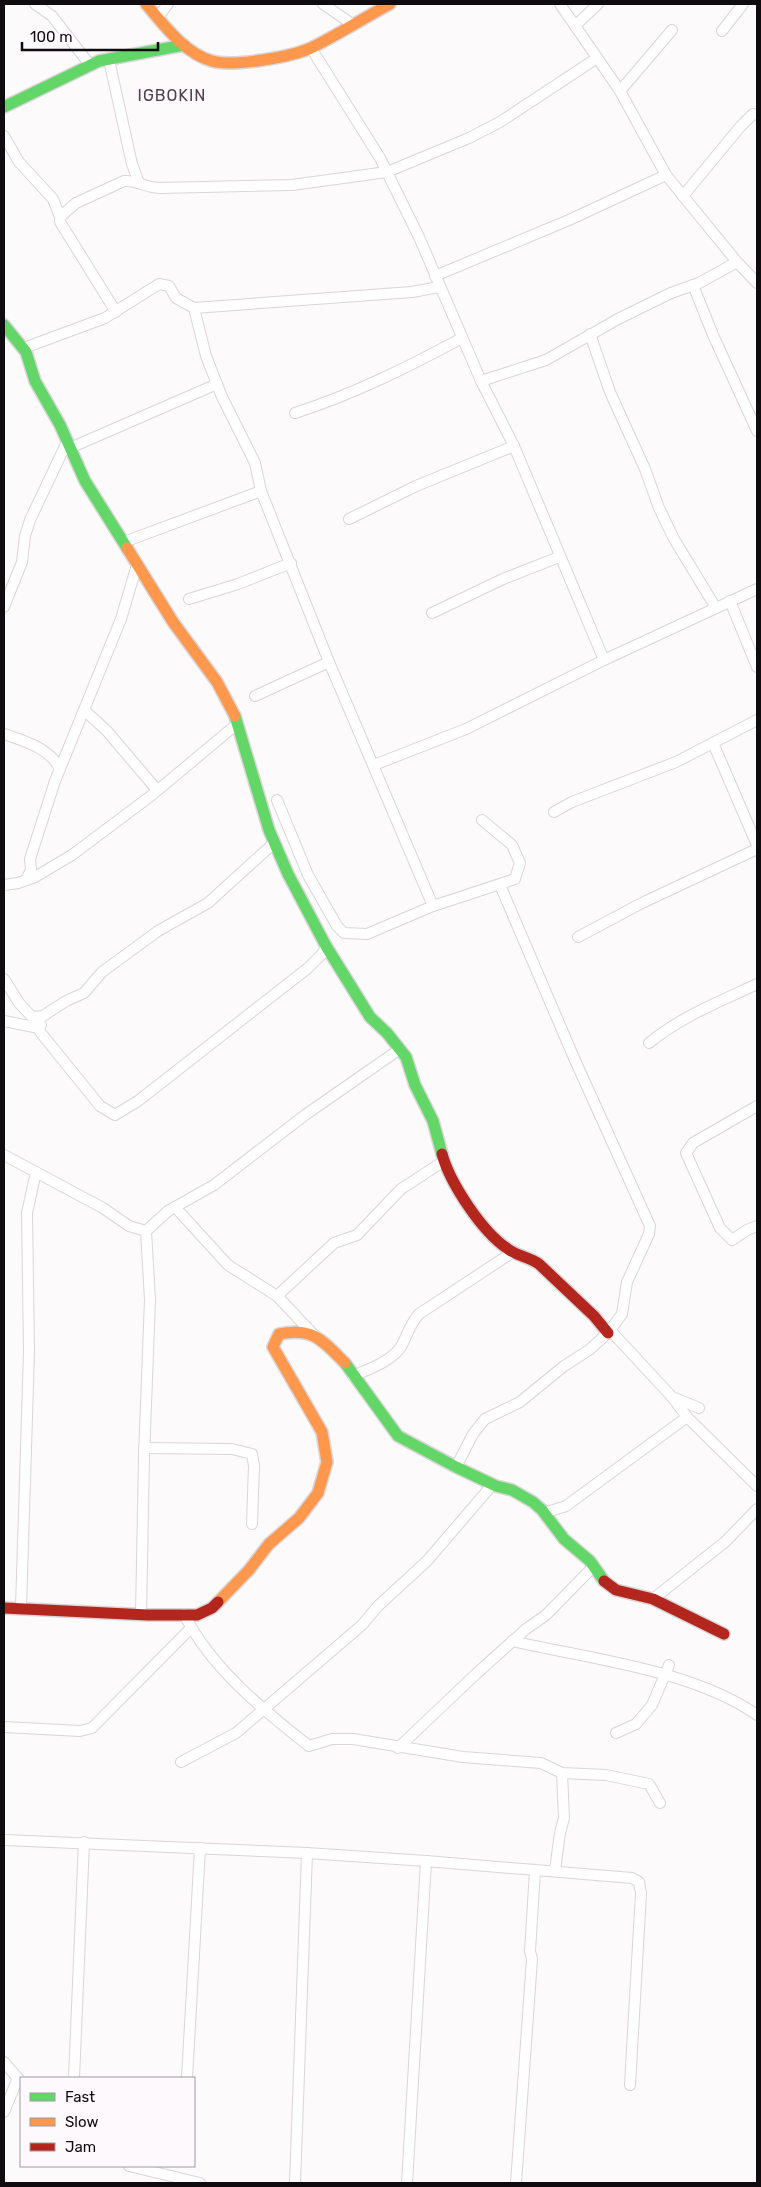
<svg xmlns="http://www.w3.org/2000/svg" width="761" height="2187" font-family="Rubik,sans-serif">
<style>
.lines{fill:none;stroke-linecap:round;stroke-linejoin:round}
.street-casing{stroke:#d9d5d8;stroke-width:12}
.fast-casing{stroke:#d9d5d8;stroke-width:14}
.slow-casing{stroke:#d9d5d8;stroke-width:14}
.jam-casing{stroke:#d9d5d8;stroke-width:14}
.street{stroke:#fffeff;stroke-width:10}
.fast{stroke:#63d668;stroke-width:11}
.slow{stroke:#ff974d;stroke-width:11}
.jam{stroke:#b3261e;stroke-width:11}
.labels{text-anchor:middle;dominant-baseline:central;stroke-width:5;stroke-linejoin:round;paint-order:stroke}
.quarter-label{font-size:16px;letter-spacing:1px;fill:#4d424c;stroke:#fef9fd}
</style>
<rect width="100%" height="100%" fill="#fdfafc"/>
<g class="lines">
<defs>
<g id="street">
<polyline points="35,4 52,16 90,65"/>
<polyline points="323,4 352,24"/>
<polyline points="560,4 620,91 666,175 737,262 757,283"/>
<polyline points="158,17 168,4"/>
<polyline points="575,26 598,4"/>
<polyline points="722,31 743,4"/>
<polyline points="311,48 380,158 419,237 481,381 514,446 604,660"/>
<polyline points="109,60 132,164 139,183"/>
<polyline points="620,91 672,30"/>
<polyline points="4,136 19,162 53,199 60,217"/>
<polyline points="683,196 740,127 753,114 757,115"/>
<polyline points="435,276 569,220 666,175"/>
<polyline points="693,285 713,335 757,431"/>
<polyline points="194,308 412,292 439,287"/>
<path d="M116,312L60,222V217L76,203L124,181C137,180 147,188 160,188L292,185L387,172L469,138L500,122L597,58"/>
<polyline points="590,334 610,392 645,469 659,508 674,539 716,608"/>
<polyline points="24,348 105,318 159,284 169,286 176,298 194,308 206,356 222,397 255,463 261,491 329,662 433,906"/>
<polyline points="481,381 546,360 618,319 671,293 699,283 737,262"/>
<path d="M295,413C354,394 408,367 462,338"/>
<polyline points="70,448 217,384"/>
<polyline points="349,519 416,486 514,446"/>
<polyline points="124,542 261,491"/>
<polyline points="189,599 238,584 291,563"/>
<polyline points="730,601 757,667"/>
<polyline points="4,607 22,562 25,536 30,520 67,442"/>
<polyline points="432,613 503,579 559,557"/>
<polyline points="255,696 329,662"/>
<polyline points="84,710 107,731 157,790"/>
<path d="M4,734C24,741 50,748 60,769"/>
<polyline points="713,743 757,845"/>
<polyline points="374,765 466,729 604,660 757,589"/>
<polyline points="277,800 308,875 337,926 344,933 367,934 433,906 515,879 520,863 512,845 482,820"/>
<polyline points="554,812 572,802 676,762 757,720"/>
<polyline points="26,880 31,870 30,859 55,781 121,619 137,565"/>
<polyline points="4,885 18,883 35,877 72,855 152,795 237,724"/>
<polyline points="578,937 642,903 757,849"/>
<polyline points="4,979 19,1003 34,1019 41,1033 100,1106 115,1115 138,1101 308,968 323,953 326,946"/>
<polyline points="33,1017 43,1016 66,1001 84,993 102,972 158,931 208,903 274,843"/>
<polyline points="4,1021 39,1028 41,1025"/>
<path d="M649,1043C682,1016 719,1002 757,984"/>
<polyline points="757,1106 693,1143 686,1153 720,1228 732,1240 747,1230 757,1226"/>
<polyline points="4,1155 103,1208 129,1226 146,1231 150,1300 144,1456 141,1615"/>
<polyline points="175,1207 228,1265 277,1296"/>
<polyline points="146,1231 168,1211 214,1185 305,1115 400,1049"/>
<polyline points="610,1330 672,1397 699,1408"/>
<polyline points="314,1335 277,1296 334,1243 357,1235 401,1189 444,1161"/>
<path d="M353,1376C369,1369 393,1361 402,1345C408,1333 410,1324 419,1314L513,1252"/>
<polyline points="687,1417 757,1486"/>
<polyline points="144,1448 232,1449 252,1454 254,1466 252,1524"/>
<polyline points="456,1467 473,1434 485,1419 520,1402 564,1366 589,1350 608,1333 622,1314 627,1282 649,1234 650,1226 574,1058 500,885"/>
<polyline points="544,1513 566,1506 687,1417 672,1397"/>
<polyline points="653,1599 725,1542 757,1509"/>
<polyline points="21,1608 29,1352 27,1213 36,1172"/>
<path d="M184,1614C211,1668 263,1710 309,1746L332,1739H353L463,1757L541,1763L562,1773L606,1775L649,1784L660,1803"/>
<path d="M512,1641C590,1659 693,1670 757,1715"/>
<polyline points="4,1727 80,1731 92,1728 191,1628"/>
<polyline points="616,1733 636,1724 652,1705 669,1665"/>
<polyline points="398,1748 476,1674 526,1629 546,1615 593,1567"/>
<polyline points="181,1762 236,1733 362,1625 378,1606 427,1561 493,1484"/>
<polyline points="4,1840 307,1853 426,1861"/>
<polyline points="555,1870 560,1833 564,1818 562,1773"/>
<polyline points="4,2062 21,2082"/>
<polyline points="74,2078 84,1842"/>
<polyline points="187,2078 200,1848"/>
<polyline points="4,2112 18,2078"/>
<polyline points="129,2166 200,2183"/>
<polyline points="295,2183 307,1853"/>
<polyline points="407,2183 426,1861 632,1878 639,1882 641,1893 630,2085"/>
<polyline points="516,2183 532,1959 530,1951 535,1871"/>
</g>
<g id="fast">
<polyline points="4,107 99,61 184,45"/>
<polyline points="4,325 26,352 35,381 60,425 85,481 127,548"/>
<polyline points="235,716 269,830 288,874 326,946 370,1017 387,1033 406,1057 415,1085 433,1121 442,1154"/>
<polyline points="345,1363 398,1436 456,1467 496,1486 512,1490 533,1502 542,1510 564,1539 590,1561 604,1581"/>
</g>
<g id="slow">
<path d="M146,4C164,25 184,53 212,61C233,67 293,57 313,47C339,34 364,18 390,4"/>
<polyline points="127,548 173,622 217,682 235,716"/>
<path d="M218,1602L249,1570L269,1544L299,1518L318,1493L327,1462L322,1432L273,1347L279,1334C313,1327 322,1340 345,1363"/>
</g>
<g id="jam">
<path d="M442,1154C450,1183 482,1232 508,1249C517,1256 529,1257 539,1264L594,1316L608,1333"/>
<polyline points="604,1581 616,1590 653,1599 724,1634"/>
<polyline points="4,1608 148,1615 197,1615 212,1608 218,1602"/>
</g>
</defs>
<!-- street casing -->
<use href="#street" class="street-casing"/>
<!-- fast casing -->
<use href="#fast" class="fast-casing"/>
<!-- slow casing -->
<use href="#slow" class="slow-casing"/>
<!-- jam casing -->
<use href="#jam" class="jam-casing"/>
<!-- street -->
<use href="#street" class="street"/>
<!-- fast -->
<use href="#fast" class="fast"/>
<!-- slow -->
<use href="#slow" class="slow"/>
<!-- jam -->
<use href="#jam" class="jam"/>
</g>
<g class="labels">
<!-- quarter labels -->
<g class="quarter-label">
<text x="172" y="95">IGBOKIN</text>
</g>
</g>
<!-- border -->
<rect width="761" height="2187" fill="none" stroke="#0f0b0f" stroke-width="10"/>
<!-- legend -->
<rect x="20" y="2077" width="175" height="90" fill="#fef9fd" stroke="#9e9a9e"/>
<rect x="30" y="2093" width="25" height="8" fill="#63d668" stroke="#9e9a9e"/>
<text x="65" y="2102" font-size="15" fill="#0f0b0f">Fast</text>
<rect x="30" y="2118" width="25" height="8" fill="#ff974d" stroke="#9e9a9e"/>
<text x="65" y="2127" font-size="15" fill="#0f0b0f">Slow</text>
<rect x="30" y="2143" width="25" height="8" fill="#b3261e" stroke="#9e9a9e"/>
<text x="65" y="2152" font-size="15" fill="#0f0b0f">Jam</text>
<!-- scale -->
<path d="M22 42v8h136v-8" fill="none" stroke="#0f0b0f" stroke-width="2.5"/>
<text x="30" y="42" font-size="15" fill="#0f0b0f" stroke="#fef9fd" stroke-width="4" paint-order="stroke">100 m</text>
</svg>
